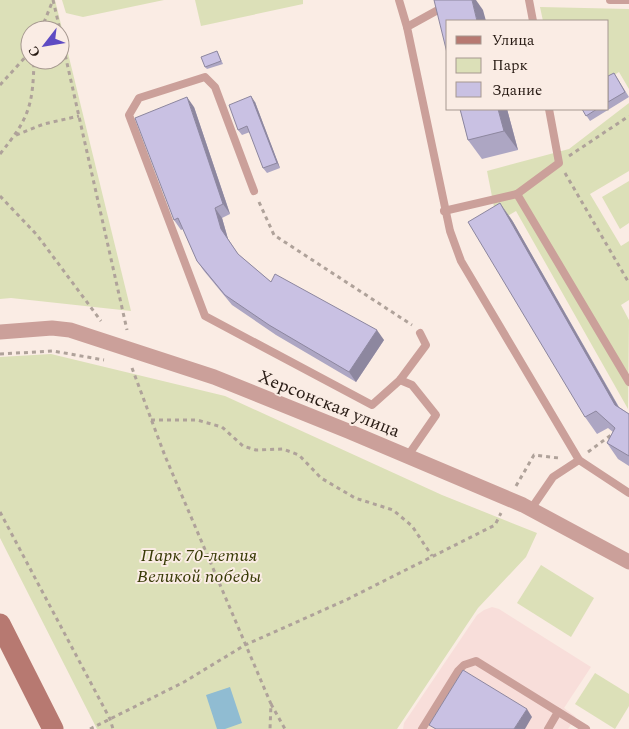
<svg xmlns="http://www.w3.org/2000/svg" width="629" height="729" font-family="Spectral,serif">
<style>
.education{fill:#f8deda}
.green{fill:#dce0b8;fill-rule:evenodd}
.water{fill:#90bcd2}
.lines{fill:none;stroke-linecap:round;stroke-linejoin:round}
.path{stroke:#afa29a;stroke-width:3;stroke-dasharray:4 4;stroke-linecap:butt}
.lane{stroke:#cba09a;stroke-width:8}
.street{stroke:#cba09a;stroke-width:15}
.secondary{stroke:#b77971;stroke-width:21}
.wall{fill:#ada6c3}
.shaded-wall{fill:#8d879f}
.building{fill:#c9c1e3;stroke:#8d879f}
.labels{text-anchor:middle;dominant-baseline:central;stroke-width:4;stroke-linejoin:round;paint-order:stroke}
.street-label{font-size:18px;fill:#271a13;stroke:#faece4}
.park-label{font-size:18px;font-style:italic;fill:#373905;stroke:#faece4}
</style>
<rect width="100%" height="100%" fill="#faece4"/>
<!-- education -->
<polygon class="education" points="492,607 499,609 591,667 564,708 576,717 568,729 403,729 404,723 477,615 484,610"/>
<!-- green -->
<g class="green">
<path d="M0,0H55L131,311L11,298L0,299ZM30,30H60V60H30Z"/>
<polygon points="62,0 164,0 83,17 66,13"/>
<polygon points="195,0 303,0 303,4 201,26"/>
<polygon points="540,7 629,9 629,89 619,72 608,79 608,21 543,21"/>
<polygon points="629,103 629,171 590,194 621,246 629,241 629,300 621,305 629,320 628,409 516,211 497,222 487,171 569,149"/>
<polygon points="629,181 629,223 620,229 602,197"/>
<polygon points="51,354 225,396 442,495 537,533 526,557 478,608 397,729 97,729 0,538 0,357"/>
<polygon points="541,565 594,598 571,637 517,603"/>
<polygon points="595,673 629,694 629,706 615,729 575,704"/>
</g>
<!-- water -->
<polygon class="water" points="230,687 242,723 225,729 217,729 206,695"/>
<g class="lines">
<!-- path -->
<g class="path">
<polyline points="53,0 60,30"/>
<polyline points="41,30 53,0"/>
<polyline points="60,32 127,330"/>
<polyline points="0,85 30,52"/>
<polyline points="16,135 44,124 79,116"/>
<path d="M0,154C29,118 33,106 34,60"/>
<polyline points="569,156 629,116"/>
<polyline points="565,173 629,283"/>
<polyline points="0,196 37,235 101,321"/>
<polyline points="259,202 274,235 412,325"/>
<polyline points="0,354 53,351 104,360"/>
<polyline points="132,368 165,456 271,704 270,729"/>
<polyline points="151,420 197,420 222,427 243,446 256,450 283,449 299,455 321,478 355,498 393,510 412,526 432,556"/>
<polyline points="588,452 615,432"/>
<polyline points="516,486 534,455 559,458"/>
<polyline points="0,512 110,719 113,729"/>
<polyline points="271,704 285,729"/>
<polyline points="90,729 184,682 245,645 346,600 495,525 501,513"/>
</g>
<!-- lane -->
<g class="lane">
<polyline points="399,0 407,27"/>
<polyline points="456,0 407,27 450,231 461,261 579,460 629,493"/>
<polyline points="529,0 533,21"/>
<polyline points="610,0 629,0"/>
<polyline points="254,191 215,87 205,77 139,98 129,115 205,316 372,405 400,380 426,345 420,333"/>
<polyline points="517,194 629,382"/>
<polyline points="444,211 517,194 559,163 549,109"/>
<polyline points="400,380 412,385 436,415 407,457"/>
<polyline points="531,509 553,477 579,460"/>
<polyline points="422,729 458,671 464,665 476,661 586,729"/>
<polyline points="548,729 558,712"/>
</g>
<!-- street -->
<polyline class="street" points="0,332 52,328 70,330 214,377 348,431 523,505 629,562"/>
<!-- secondary -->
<polyline class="secondary" points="0,624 53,729"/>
</g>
<!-- wall -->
<g class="wall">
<polygon points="217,51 223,64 207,69 205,67"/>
<polygon points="614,73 629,97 590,121 582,109 608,109 608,76"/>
<polygon points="255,102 280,168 267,173 263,168 250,132 242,135 238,130"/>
<polygon points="194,107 230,214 222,218 228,239 238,254 271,282 384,340 356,382 276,335 232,305 204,271 197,261 183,229 181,230 174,220"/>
<polygon points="460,109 507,109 518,150 482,159 468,140"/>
<polygon points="512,220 619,407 629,414 629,466 618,459 607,443 613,432 608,428 597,434 585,417"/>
</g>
<!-- shaded-wall -->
<g class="shaded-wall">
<polygon points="472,0 476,0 483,10 486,21 477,21"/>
<polygon points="251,96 255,102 280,168 277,163"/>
<polygon points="187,97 194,107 230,214 223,204"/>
<polygon points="498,109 507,109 518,150 504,131"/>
<polygon points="500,203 512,220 627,422 615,405"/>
<polygon points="215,208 222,218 228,239 221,229"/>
<polygon points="377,330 384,340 356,382 349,372"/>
<polygon points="527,709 532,717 525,729 514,729"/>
</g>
<!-- building -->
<g class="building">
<polygon points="434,0 472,0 477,21 448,21 448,57"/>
<polygon points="217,51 221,61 205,67 201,57"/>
<polygon points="614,73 625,92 608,102 608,76"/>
<polygon points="251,96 277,163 263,168 247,126 238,130 229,105"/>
<polygon points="187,97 223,204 215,208 221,229 238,254 271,282 275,274 377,330 349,372 269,325 225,295 197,261 178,218 174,220 135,118"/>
<polygon points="460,109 498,109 504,131 468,140"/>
<polygon points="582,109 597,109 586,116"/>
<polygon points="500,203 615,405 629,414 629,456 607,443 615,428 596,411 585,417 468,222"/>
<polygon points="463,670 527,709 514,729 436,729 429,725"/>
</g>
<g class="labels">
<!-- street labels -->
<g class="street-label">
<text transform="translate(329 404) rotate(22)">Херсонская улица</text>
</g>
<!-- park labels -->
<g class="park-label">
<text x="199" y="555">Парк 70-летия<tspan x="199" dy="21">Великой победы</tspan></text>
</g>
</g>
<!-- legend -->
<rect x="446" y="20" width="162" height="90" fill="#faece4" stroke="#a69890"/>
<rect x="456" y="36" width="25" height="8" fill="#b77971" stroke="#a69890"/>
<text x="492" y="45" font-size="15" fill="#271a13">Улица</text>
<rect x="456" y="58" width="25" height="15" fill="#dce0b8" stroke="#a69890"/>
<text x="492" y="70" font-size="15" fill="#271a13">Парк</text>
<rect x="456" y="82" width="25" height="15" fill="#c9c1e3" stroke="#a69890"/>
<text x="492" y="95" font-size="15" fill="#271a13">Здание</text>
<!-- north arrow -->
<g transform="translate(45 45) rotate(239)"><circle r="24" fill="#faece4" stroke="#a69890"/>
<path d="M0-4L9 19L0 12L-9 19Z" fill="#5e4bc3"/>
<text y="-8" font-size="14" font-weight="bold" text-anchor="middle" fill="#271a13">С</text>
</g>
</svg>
